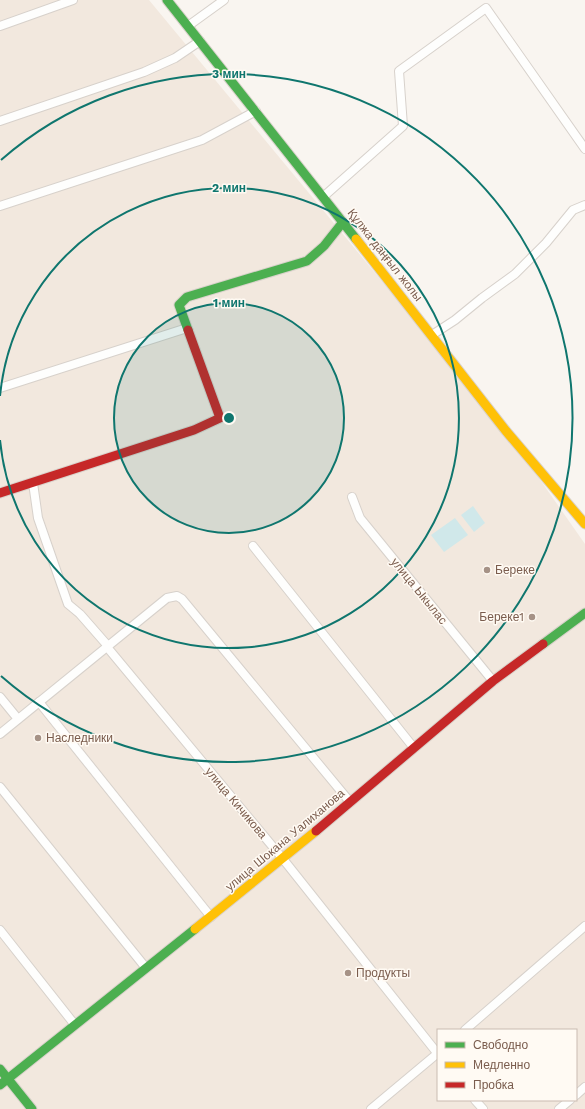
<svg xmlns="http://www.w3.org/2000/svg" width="585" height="1109" font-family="'Work Sans',sans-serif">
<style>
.residential{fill:#f2e8de;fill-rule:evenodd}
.water{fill:#d0e8ea}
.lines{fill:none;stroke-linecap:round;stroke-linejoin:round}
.street-casing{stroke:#d7d1cb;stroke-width:10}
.fast-casing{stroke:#d9d2cb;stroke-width:11}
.slow-casing{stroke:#d9d2cb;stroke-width:11}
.jam-casing{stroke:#d9d2cb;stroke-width:11}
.street{stroke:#fefefd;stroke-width:8}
.fast{stroke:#4caf50;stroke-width:9}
.slow{stroke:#ffc107;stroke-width:9}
.jam{stroke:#c62828;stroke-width:9}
.ring{fill:none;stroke:#0f766e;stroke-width:2}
.poi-dot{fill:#a69286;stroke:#fffaf3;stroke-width:1.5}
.labels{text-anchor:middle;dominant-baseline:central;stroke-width:3;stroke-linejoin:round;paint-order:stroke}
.street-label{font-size:12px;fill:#7a5c4d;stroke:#fffaf3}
.poi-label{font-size:12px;fill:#7a5c4d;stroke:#fffaf3;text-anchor:start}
.centre{fill:#0f766e;stroke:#fffaf3;stroke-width:2}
.ring-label{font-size:12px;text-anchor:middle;font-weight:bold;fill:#0f766e;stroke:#fffaf3;stroke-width:3;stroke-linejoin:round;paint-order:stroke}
</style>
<rect width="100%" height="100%" fill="#f9f5f0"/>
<!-- residential -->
<path class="residential" d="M0,0H149L506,431L585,544V1109H0ZM438,1030H576V1100H438Z"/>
<!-- water -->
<g class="water">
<polygon points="473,506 485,523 474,532 461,515"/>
<polygon points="455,518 468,535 444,552 431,535"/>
</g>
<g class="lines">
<defs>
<g id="street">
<polyline points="0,26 73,0"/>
<polyline points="188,26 224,0"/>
<polyline points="0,121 144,72 175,58 200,41"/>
<polyline points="323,197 403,126 399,71 486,8 585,149"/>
<polyline points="0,206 202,140 256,111"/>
<polyline points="432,335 455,320 482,298 515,274 546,243 573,210 585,205"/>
<polyline points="0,388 187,328"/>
<polyline points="33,483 38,518 68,604 80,614 108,646"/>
<polyline points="352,497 360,518 493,681"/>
<polyline points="253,546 414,748"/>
<polyline points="107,647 283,859 438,1054"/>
<polyline points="0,697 18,719"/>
<polyline points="39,702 211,917"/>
<polyline points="0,734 167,598 177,596 182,599 350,802"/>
<polyline points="0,787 146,968"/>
<polyline points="0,930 75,1025"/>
<polyline points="465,1030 585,926"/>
<polyline points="576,1095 585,1087"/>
<polyline points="475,1100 483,1109"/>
<polyline points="371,1109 438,1053"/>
<polyline points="559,1109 570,1100"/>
</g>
<g id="fast">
<polyline points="167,0 356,239"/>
<polyline points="188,330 179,305 187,297 307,261 324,246 343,222"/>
<polyline points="543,644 585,613"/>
<polyline points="0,1069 32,1109"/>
<polyline points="0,1085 195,929"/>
</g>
<g id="slow">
<polyline points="356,239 506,431 585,524"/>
<polyline points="195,929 316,831"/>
</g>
<g id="jam">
<polyline points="0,493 194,430 220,418 188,330"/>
<polyline points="316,831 493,681 543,644"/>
</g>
</defs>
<!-- street casing -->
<use href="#street" class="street-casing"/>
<!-- fast casing -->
<use href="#fast" class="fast-casing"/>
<!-- slow casing -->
<use href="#slow" class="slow-casing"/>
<!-- jam casing -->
<use href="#jam" class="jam-casing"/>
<!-- street -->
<use href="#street" class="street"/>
<!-- fast -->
<use href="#fast" class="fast"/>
<!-- slow -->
<use href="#slow" class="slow"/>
<!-- jam -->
<use href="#jam" class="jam"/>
</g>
<!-- distance rings -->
<circle cx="229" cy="418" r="115" fill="#0f766e" fill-opacity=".12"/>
<g class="ring">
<circle cx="229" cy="418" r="115"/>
<path d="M0 396A230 230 0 1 1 0 440"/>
<path d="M1 160A344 344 0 1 1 1 676"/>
</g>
<!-- markers -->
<g class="poi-dot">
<circle cx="487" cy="570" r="4"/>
<circle cx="532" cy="617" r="4"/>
<circle cx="38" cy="738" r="4"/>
<circle cx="348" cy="973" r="4"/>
</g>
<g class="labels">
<!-- street labels -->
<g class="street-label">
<text transform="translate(385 255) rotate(52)">Құлжа даңғыл жолы</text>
<text transform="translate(419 591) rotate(51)">улица Ыкылас</text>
<text transform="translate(236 803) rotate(50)">улица Кичикова</text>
<text transform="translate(285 840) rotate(-40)">улица Шокана Уалиханова</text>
</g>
<!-- poi labels -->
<g class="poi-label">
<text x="495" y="570">Береке</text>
<text x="524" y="617" text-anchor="end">Береке1</text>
<text x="46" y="738">Наследники</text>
<text x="356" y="973">Продукты</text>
</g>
</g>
<circle cx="229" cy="418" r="6" class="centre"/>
<g class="ring-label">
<text x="229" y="78">3 мин</text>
<text x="229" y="192">2 мин</text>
<text x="229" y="307">1 мин</text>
</g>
<!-- legend -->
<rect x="437" y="1029" width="140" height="72" fill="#fffaf3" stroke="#cabbb1"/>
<rect x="445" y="1042" width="20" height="6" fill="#4caf50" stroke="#cabbb1"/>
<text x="473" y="1049" font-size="12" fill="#7a5c4d">Свободно</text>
<rect x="445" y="1062" width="20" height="6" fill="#ffc107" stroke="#cabbb1"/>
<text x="473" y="1069" font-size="12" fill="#7a5c4d">Медленно</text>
<rect x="445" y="1082" width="20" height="6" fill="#c62828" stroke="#cabbb1"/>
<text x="473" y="1089" font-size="12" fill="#7a5c4d">Пробка</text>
</svg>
